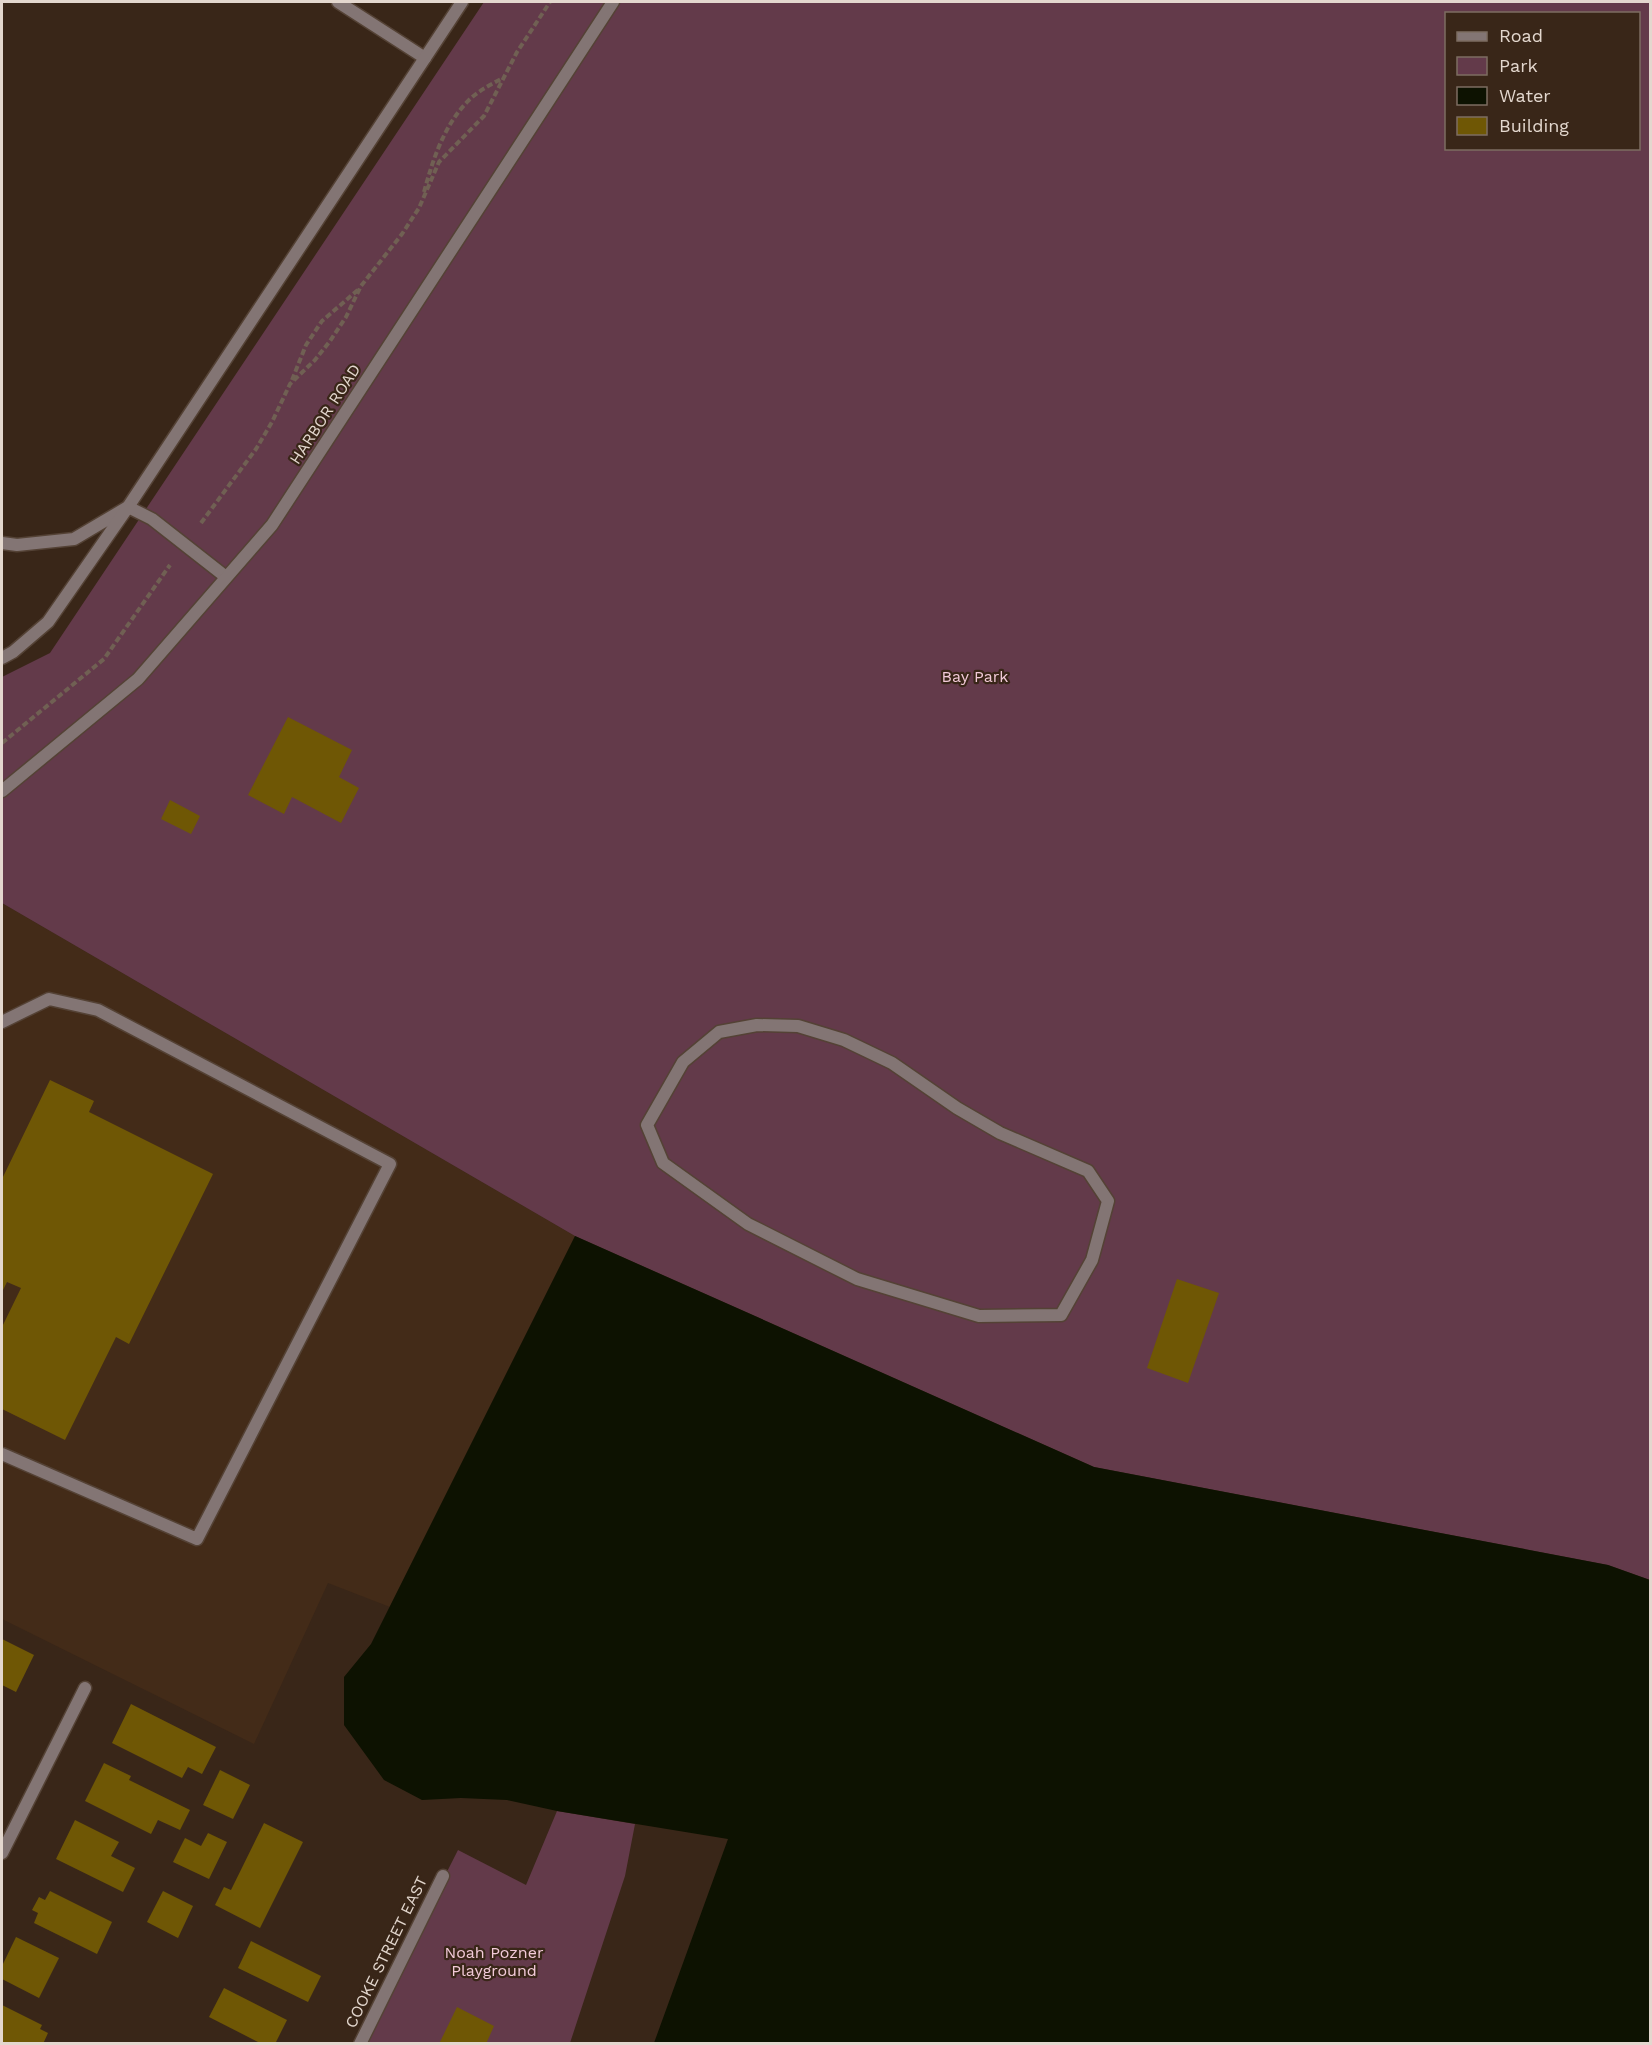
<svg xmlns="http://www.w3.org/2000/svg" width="1652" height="2045" font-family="'Work Sans',sans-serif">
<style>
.built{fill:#432b18}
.green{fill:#633a4a;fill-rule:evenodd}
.water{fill:#0d1201}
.building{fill:#6f5705}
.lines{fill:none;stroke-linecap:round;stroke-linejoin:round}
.lane-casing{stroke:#544235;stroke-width:15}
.street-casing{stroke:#544235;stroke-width:15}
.path{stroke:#706053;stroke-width:4;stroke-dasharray:6 3;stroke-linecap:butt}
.lane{stroke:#837574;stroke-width:12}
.street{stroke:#837574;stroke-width:12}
.labels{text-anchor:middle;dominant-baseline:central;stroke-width:4.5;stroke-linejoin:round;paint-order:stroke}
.street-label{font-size:16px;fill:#e3d7ce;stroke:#392618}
.park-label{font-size:16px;fill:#f2cad8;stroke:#392618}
</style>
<rect width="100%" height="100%" fill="#392618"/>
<!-- built -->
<polygon class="built" points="2,903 575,1236 390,1607 328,1583 254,1744 2,1619"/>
<!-- green -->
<g class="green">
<path d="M484,2H1650V1580L1608,1565L1094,1467L575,1236L2,903V677L50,653ZM1446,14H1638V148H1446Z"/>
<polygon points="557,1811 635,1824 625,1876 570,2043 360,2044 458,1850 526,1885"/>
</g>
<!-- water -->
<polygon class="water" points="575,1236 1094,1467 1608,1565 1650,1580 1650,2043 654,2043 728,1839 557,1811 507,1800 461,1798 422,1800 384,1780 344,1725 344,1677 371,1644"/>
<!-- building -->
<g class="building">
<polygon points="288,717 352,750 339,777 359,788 341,823 292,797 284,814 248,795"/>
<polygon points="170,800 200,816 191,834 161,819"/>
<polygon points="50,1080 94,1101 89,1112 213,1174 129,1344 116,1337 65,1440 2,1409 2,1327 21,1288 7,1282 2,1292 2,1179"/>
<polygon points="1177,1279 1219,1293 1188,1383 1147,1368"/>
<polygon points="2,1639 34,1655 16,1692 2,1685"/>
<polygon points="131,1704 216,1747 202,1774 188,1767 182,1778 112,1743"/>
<polygon points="104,1763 131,1776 129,1780 190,1810 180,1830 158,1820 151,1834 85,1801"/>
<polygon points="220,1770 250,1785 233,1819 203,1805"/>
<polygon points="75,1820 119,1842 111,1856 135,1868 123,1892 56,1859"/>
<polygon points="264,1823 303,1842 260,1928 215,1905 224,1887 231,1890"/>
<polygon points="208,1833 227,1842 209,1879 173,1862 185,1838 201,1846"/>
<polygon points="50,1891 112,1922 97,1954 34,1923 38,1913 32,1910 39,1897 45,1900"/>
<polygon points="163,1891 193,1906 178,1938 147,1922"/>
<polygon points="16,1937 59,1958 39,1998 2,1979 2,1966"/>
<polygon points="251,1941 321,1976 308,2002 238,1968"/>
<polygon points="224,1988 287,2020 275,2044 262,2044 209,2017"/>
<polygon points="2,2005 42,2025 40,2029 48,2033 43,2044 2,2044"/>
<polygon points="457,2007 494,2026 486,2044 439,2044"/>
</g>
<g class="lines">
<defs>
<g id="lane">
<polyline points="338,2 425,58"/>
<polyline points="2,543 17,545 74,539 128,507 462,2"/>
<polyline points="2,658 13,652 48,622 128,507 152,519 226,577"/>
<polyline points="2,1022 49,999 98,1010 390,1164 197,1539 2,1454"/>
<polygon points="757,1025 798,1026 844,1040 892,1063 957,1108 1000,1133 1088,1171 1108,1201 1092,1260 1061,1315 979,1316 857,1279 748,1224 663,1163 647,1125 683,1062 719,1032"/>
</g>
<g id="street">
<polyline points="2,791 138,679 272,525 613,2"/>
<polyline points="2,1853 85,1688"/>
<polyline points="360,2044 443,1876"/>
</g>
</defs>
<!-- lane casing -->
<use href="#lane" class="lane-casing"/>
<!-- street casing -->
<use href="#street" class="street-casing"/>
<!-- path -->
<g class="path">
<path d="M424,192C433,159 444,125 469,100C478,91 490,85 501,79"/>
<polyline points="292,380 306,345 322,321 359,289"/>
<polyline points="201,523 256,449 272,422 290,384 315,360 330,341 346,317 361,286 402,234 419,208 439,162 484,116 517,52 550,2"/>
<polyline points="2,743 104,659 170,565"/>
</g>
<!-- lane -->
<use href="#lane" class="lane"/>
<!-- street -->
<use href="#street" class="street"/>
</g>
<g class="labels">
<!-- street labels -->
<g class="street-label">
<text transform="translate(325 414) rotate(-57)">HARBOR ROAD</text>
<text transform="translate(386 1952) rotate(-64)">COOKE STREET EAST</text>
</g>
<!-- park labels -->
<g class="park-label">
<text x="975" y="676">Bay Park</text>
<text x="494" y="1952">Noah Pozner<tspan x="494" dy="18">Playground</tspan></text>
</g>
</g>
<!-- border -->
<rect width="1652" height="2045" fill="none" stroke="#e3d7ce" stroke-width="6"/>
<!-- legend -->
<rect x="1445" y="12" width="195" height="138" fill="#392618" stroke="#7d6d61" stroke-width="1.5"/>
<rect x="1457" y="32" width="30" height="9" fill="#837574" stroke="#7d6d61" stroke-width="1.5"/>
<text x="1499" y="42" font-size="18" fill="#e3d7ce">Road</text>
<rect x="1457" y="57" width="30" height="18" fill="#633a4a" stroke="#7d6d61" stroke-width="1.5"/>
<text x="1499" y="72" font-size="18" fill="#e3d7ce">Park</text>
<rect x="1457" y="87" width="30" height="18" fill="#0d1201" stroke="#7d6d61" stroke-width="1.5"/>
<text x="1499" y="102" font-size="18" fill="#e3d7ce">Water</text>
<rect x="1457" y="117" width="30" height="18" fill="#6f5705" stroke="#7d6d61" stroke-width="1.5"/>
<text x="1499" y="132" font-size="18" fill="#e3d7ce">Building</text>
</svg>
